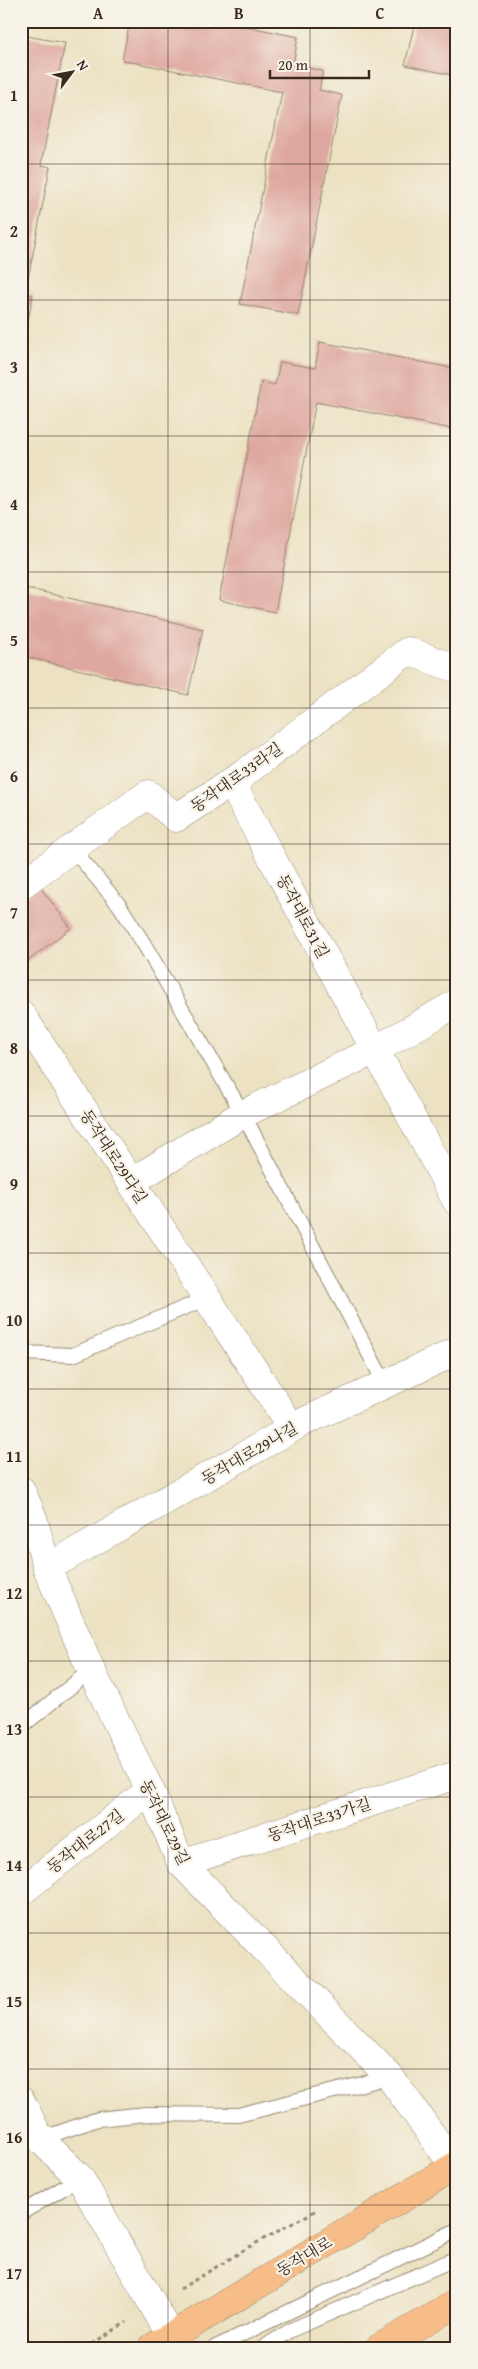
<svg xmlns="http://www.w3.org/2000/svg" width="478" height="2369" font-family="'Gentium Book Plus','Noto Serif KR',serif">
<style>
.building{fill:#dea79f}
.lines{fill:none;stroke-linecap:round;stroke-linejoin:round}
.lane-casing{stroke:#948670;stroke-width:16}
.street-casing{stroke:#948670;stroke-width:29}
.primary-casing{stroke:#948670;stroke-width:29}
.path{stroke:#948670;stroke-width:3;stroke-dasharray:4 4;stroke-linecap:butt}
.lane{stroke:#fff;stroke-width:14}
.street{stroke:#fff;stroke-width:28}
.primary{stroke:#f7bd88;stroke-width:28}
.grid{fill:none;stroke:#3b2a1e;stroke-width:1;stroke-opacity:0.55}
.labels{text-anchor:middle;dominant-baseline:central;stroke-width:4.5;stroke-linejoin:round;paint-order:stroke}
.street-label{font-size:16px;fill:#3b2a1e;stroke:#f7f3e8}
.neatline{fill:none;stroke:#3b2a1e;stroke-width:2}
.grid-label{font-size:16px;text-anchor:middle;font-weight:bold;fill:#3b2a1e}
</style>
<rect width="100%" height="100%" fill="#f7f3e8"/>
<filter id="ink" filterUnits="userSpaceOnUse"><feTurbulence type="fractalNoise" baseFrequency=".02" numOctaves="2"/><feDisplacementMap in="SourceGraphic" scale="10" xChannelSelector="R" yChannelSelector="G"/><feConvolveMatrix kernelMatrix="1 2 1 2 8 2 1 2 1" color-interpolation-filters="sRGB"/></filter>
<filter id="wash" filterUnits="userSpaceOnUse"><feTurbulence type="fractalNoise" baseFrequency=".0096" numOctaves="4" result="noise"/><feDisplacementMap in="SourceGraphic" scale="20" xChannelSelector="R" yChannelSelector="G"/><feGaussianBlur stdDeviation="1.12" result="paint"/><feColorMatrix in="noise" values="0 0 0 0 0 0 0 0 0 0 0 0 0 0 0 0 0 1.4 0 .05"/><feComposite in="paint" operator="in"/></filter>
<g filter="url(#wash)">
<rect width="100%" height="100%" fill="#ece2c3"/>
<g id="blocks">
<!-- building -->
<g class="building">
<polygon points="130,21 221,21 298,37 293,65 323,71 319,90 342,95 298,315 240,304 282,92 122,60"/>
<polygon points="415,21 457,21 457,76 405,65"/>
<polygon points="21,35 65,43 41,165 50,167 25,294 33,295 22,352"/>
<polygon points="320,342 457,369 457,430 316,402 275,612 219,600 261,382 275,385 280,362 315,368"/>
<polygon points="21,587 203,629 188,695 21,656"/>
<polygon points="40,887 71,928 21,966 21,900"/>
</g>
</g>
</g>
<g filter="url(#ink)">
<use href="#blocks" fill-opacity="0" stroke="#948670" stroke-width="1"/>
<g class="lines">
<defs>
<g id="lane">
<polyline points="72,848 120,906 144,944 243,1114 385,1384"/>
<polyline points="21,1353 73,1355 207,1298"/>
<polyline points="21,1727 91,1670"/>
<polyline points="40,2139 98,2119 146,2114 238,2115 390,2077"/>
<polyline points="21,2213 80,2178"/>
<polyline points="214,2348 457,2230"/>
<polyline points="263,2348 291,2330 457,2258"/>
</g>
<g id="street">
<polyline points="231,782 457,1202"/>
<polyline points="21,885 148,794 176,818 242,775 408,651 457,669"/>
<polyline points="21,1014 292,1428"/>
<polyline points="131,1182 243,1114 375,1050 457,1003"/>
<polyline points="21,1490 33,1518 47,1568 91,1670 150,1790 181,1863 390,2077 454,2166"/>
<polyline points="47,1568 303,1422 457,1351"/>
<polyline points="181,1863 457,1775"/>
<polyline points="21,1892 150,1790"/>
<polyline points="21,2101 40,2139 80,2178 171,2336"/>
</g>
<g id="primary">
<polyline points="152,2348 457,2165"/>
<polyline points="379,2348 457,2303"/>
</g>
</defs>
<!-- lane casing -->
<use href="#lane" class="lane-casing"/>
<!-- street casing -->
<use href="#street" class="street-casing"/>
<!-- primary casing -->
<use href="#primary" class="primary-casing"/>
<!-- path -->
<g class="path">
<polyline points="180,2289 249,2247 315,2211"/>
<polyline points="85,2348 127,2322"/>
</g>
<!-- lane -->
<use href="#lane" class="lane"/>
<!-- street -->
<use href="#street" class="street"/>
<!-- primary -->
<use href="#primary" class="primary"/>
</g>
</g>
<!-- grid -->
<path class="grid" d="M168,21V2348M310,21V2348M21,164H457M21,300H457M21,436H457M21,572H457M21,708H457M21,844H457M21,980H457M21,1116H457M21,1253H457M21,1389H457M21,1525H457M21,1661H457M21,1797H457M21,1933H457M21,2069H457M21,2205H457"/>
<g class="labels">
<!-- street labels -->
<g class="street-label">
<text transform="translate(236 777) rotate(-35)">동작대로33라길</text>
<text transform="translate(303 916) rotate(62)">동작대로31길</text>
<text transform="translate(114 1156) rotate(57)">동작대로29다길</text>
<text transform="translate(249 1453) rotate(-30)">동작대로29나길</text>
<text transform="translate(319 1819) rotate(-18)">동작대로33가길</text>
<text transform="translate(165 1822) rotate(64)">동작대로29길</text>
<text transform="translate(85 1841) rotate(-38)">동작대로27길</text>
<text transform="translate(304 2256) rotate(-31)">동작대로</text>
</g>
</g>
<!-- margin -->
<rect width="478" height="2369" fill="none" stroke="#f7f3e8" stroke-width="55"/>
<!-- north arrow -->
<g transform="translate(72 72) rotate(58)" stroke="#f7f3e8" stroke-width="4" paint-order="stroke">
<path d="M0-4L9 19L0 12L-9 19Z" fill="#3b2a1e"/>
<text y="-8" font-size="14" font-weight="bold" text-anchor="middle" fill="#3b2a1e">N</text>
</g>
<!-- scale -->
<path d="M270 70v8h99v-8" fill="none" stroke="#3b2a1e" stroke-width="2.5"/>
<text x="278" y="70" font-size="15" fill="#3b2a1e" stroke="#f7f3e8" stroke-width="4" paint-order="stroke">20 m</text>
<rect x="28" y="28" width="422" height="2314" class="neatline"/>
<g class="grid-label">
<text x="98" y="19">A</text>
<text x="239" y="19">B</text>
<text x="380" y="19">C</text>
<text x="14" y="101">1</text>
<text x="14" y="237">2</text>
<text x="14" y="373">3</text>
<text x="14" y="510">4</text>
<text x="14" y="646">5</text>
<text x="14" y="782">6</text>
<text x="14" y="918">7</text>
<text x="14" y="1054">8</text>
<text x="14" y="1190">9</text>
<text x="14" y="1326">10</text>
<text x="14" y="1462">11</text>
<text x="14" y="1599">12</text>
<text x="14" y="1735">13</text>
<text x="14" y="1871">14</text>
<text x="14" y="2007">15</text>
<text x="14" y="2143">16</text>
<text x="14" y="2279">17</text>
</g>
</svg>
